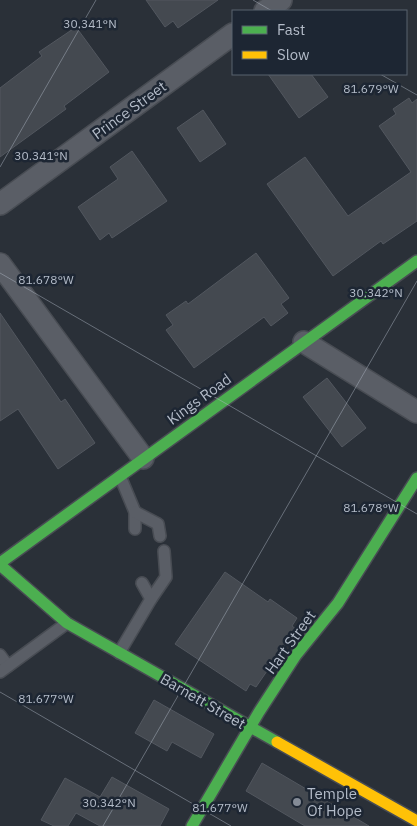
<svg xmlns="http://www.w3.org/2000/svg" width="417" height="826" font-family="'IBM Plex Sans',sans-serif">
<style>
.building{fill:#444950;stroke:#52575f}
.lines{fill:none;stroke-linecap:round;stroke-linejoin:round}
.lane-casing{stroke:#484c53;stroke-width:14}
.street-casing{stroke:#484c53;stroke-width:24}
.fast-casing{stroke:#484c53;stroke-width:14}
.slow-casing{stroke:#484c53;stroke-width:14}
.lane{stroke:#5a5e66;stroke-width:11}
.street{stroke:#5a5e66;stroke-width:21}
.fast{stroke:#4caf50;stroke-width:11}
.slow{stroke:#ffc107;stroke-width:11}
.ticks{fill:none;stroke:#b4bcc9;stroke-width:1;stroke-opacity:0.45}
.poi-dot{fill:#848b96;stroke:#1d2633;stroke-width:2}
.labels{text-anchor:middle;dominant-baseline:central;stroke-width:5;stroke-linejoin:round;paint-order:stroke}
.street-label{font-size:15px;fill:#b4bcc9;stroke:#1d2633}
.poi-label{font-size:15px;fill:#b4bcc9;stroke:#1d2633;text-anchor:start}
.ticks-label{font-size:12px;text-anchor:middle;fill:#b4bcc9;stroke:#1d2633;stroke-width:5;stroke-linejoin:round;paint-order:stroke}
</style>
<rect width="100%" height="100%" fill="#2a3038"/>
<!-- building -->
<g class="building">
<polygon points="146,0 218,0 178,28 173,21 165,27"/>
<polygon points="76,27 109,72 64,106 66,109 0,157 0,88 42,56 39,52"/>
<polygon points="268,74 311,74 328,97 299,118"/>
<polygon points="409,98 412,103 417,99 417,221 383,244 381,241 333,276 267,184 305,157 348,216 411,172 379,126 396,114 393,109"/>
<polygon points="203,110 226,144 200,162 177,128"/>
<polygon points="132,151 167,201 112,238 109,233 100,240 78,207 118,179 110,167"/>
<polygon points="256,253 289,298 281,304 288,313 271,326 264,317 194,368 166,330 173,325 166,315 186,301 188,304"/>
<polygon points="0,313 61,402 65,399 95,443 58,469 18,409 0,421"/>
<polygon points="327,378 366,428 342,447 303,397"/>
<polygon points="225,572 268,602 270,599 297,618 292,626 296,629 256,687 250,684 246,691 175,644"/>
<polygon points="154,700 214,734 201,758 172,742 167,751 135,733"/>
<polygon points="262,763 369,826 305,826 246,791"/>
<polygon points="112,777 169,809 160,826 100,826 76,813 68,826 54,826 41,820 65,778 100,797"/>
</g>
<g class="lines">
<defs>
<g id="lane">
<polyline points="120,476 135,512 135,529"/>
<polyline points="135,512 158,524 160,536"/>
<polyline points="142,583 151,599"/>
<polyline points="119,653 151,599 166,577 164,551"/>
<polyline points="0,655 8,666"/>
<polyline points="0,672 67,623"/>
</g>
<g id="street">
<polyline points="265,11 281,0"/>
<polyline points="0,204 233,34"/>
<polyline points="0,264 143,458"/>
<polyline points="304,342 417,412"/>
</g>
<g id="fast">
<polyline points="0,563 417,261"/>
<polyline points="0,565 67,623 277,742"/>
<polyline points="192,826 259,712 296,655 338,603 417,478"/>
</g>
<polyline id="slow" points="277,742 417,821"/>
</defs>
<!-- lane casing -->
<use href="#lane" class="lane-casing"/>
<!-- street casing -->
<use href="#street" class="street-casing"/>
<!-- fast casing -->
<use href="#fast" class="fast-casing"/>
<!-- slow casing -->
<use href="#slow" class="slow-casing"/>
<!-- lane -->
<use href="#lane" class="lane"/>
<!-- street -->
<use href="#street" class="street"/>
<!-- fast -->
<use href="#fast" class="fast"/>
<!-- slow -->
<use href="#slow" class="slow"/>
</g>
<!-- ticks -->
<path class="ticks" d="M253,0L272,11M380,74L417,95M0,167L96,0M0,273L417,514M0,692L231,826M103,826L417,281"/>
<!-- markers -->
<circle class="poi-dot" cx="297" cy="802" r="5"/>
<g class="labels">
<!-- street labels -->
<g class="street-label">
<text transform="translate(129 110) rotate(-36)">Prince Street</text>
<text transform="translate(199 399) rotate(-36)">Kings Road</text>
<text transform="translate(290 642) rotate(-54)">Hart Street</text>
<text transform="translate(203 701) rotate(30)">Barnett Street</text>
</g>
<!-- poi labels -->
<g class="poi-label">
<text x="307" y="793">Temple<tspan x="307" dy="17">Of Hope</tspan></text>
</g>
</g>
<g class="ticks-label">
<text x="90" y="28">30.341°N</text>
<text x="371" y="93">81.679°W</text>
<text x="41" y="160">30.341°N</text>
<text x="46" y="284">81.678°W</text>
<text x="376" y="297">30.342°N</text>
<text x="371" y="512">81.678°W</text>
<text x="46" y="703">81.677°W</text>
<text x="109" y="807">30.342°N</text>
<text x="220" y="812">81.677°W</text>
</g>
<!-- legend -->
<rect x="232" y="10" width="175" height="65" fill="#1d2633" stroke="#59626f"/>
<rect x="242" y="26" width="25" height="8" fill="#4caf50" stroke="#59626f"/>
<text x="277" y="35" font-size="15" fill="#b4bcc9">Fast</text>
<rect x="242" y="51" width="25" height="8" fill="#ffc107" stroke="#59626f"/>
<text x="277" y="60" font-size="15" fill="#b4bcc9">Slow</text>
</svg>
